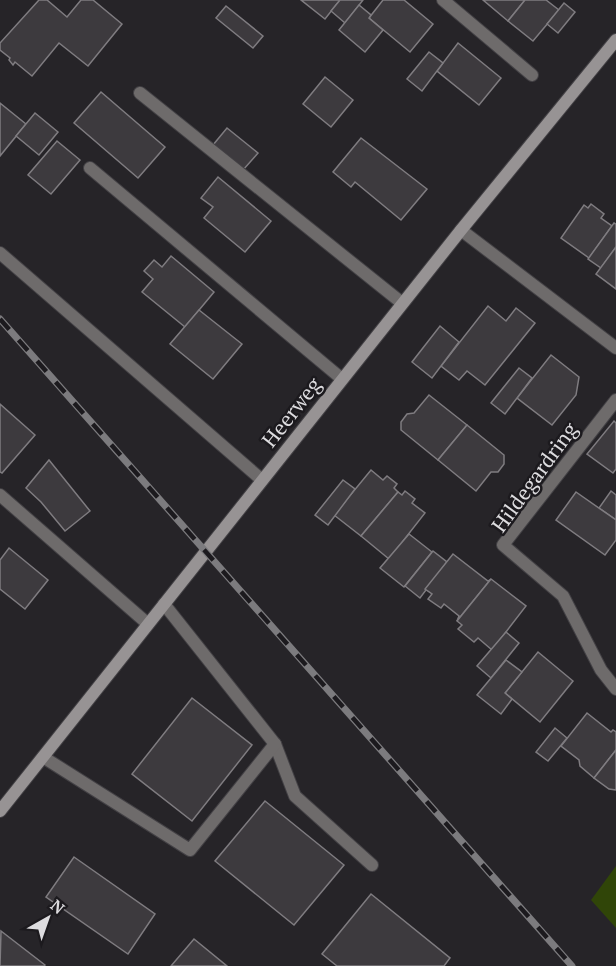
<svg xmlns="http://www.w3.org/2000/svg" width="616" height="966" font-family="'PT Serif',serif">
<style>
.green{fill:#304508}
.building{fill:#3d3a3e;stroke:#7f7c80;stroke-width:1.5}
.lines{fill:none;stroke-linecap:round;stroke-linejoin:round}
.lane-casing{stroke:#434145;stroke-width:14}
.street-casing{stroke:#434145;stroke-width:14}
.secondary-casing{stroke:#434145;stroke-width:14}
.lane{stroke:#6e6b6b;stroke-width:12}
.street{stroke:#6e6b6b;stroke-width:12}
.secondary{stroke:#979394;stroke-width:12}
.rail-casing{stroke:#7c7b7e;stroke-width:7}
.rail{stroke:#1c1a1e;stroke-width:4.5;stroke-dasharray:14;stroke-linecap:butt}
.labels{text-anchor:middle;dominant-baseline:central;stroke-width:5;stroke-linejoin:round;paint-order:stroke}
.street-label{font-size:21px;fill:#dddcdf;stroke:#1c1a1e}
</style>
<rect width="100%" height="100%" fill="#262428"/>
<!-- green -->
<polygon class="green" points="616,866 616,928 591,900"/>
<!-- building -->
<g class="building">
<polygon points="39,0 47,0 67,17 81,0 93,0 122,24 88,66 59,43 32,76 15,62 13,65 9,60 10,58 0,50 0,43"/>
<polygon points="301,0 340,0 325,19"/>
<polygon points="340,0 363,0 345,23 331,11"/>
<polygon points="383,0 404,0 433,24 410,52 369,18"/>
<polygon points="483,0 525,0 508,21"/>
<polygon points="525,0 546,0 559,10 533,41 508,21"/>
<polygon points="564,3 575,12 558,33 547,24"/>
<polygon points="359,5 371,15 369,18 383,30 365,52 339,30"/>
<polygon points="226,6 263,36 253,48 216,18"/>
<polygon points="458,43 501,78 479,105 437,71"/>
<polygon points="429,52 443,63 422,91 407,79"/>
<polygon points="325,77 353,100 331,127 303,104"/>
<polygon points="101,92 165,147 138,178 74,123"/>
<polygon points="0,103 26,124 0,156"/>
<polygon points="35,113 58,132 39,155 16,136"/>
<polygon points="227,128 258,153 243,170 213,145"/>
<polygon points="361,138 427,189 401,220 355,182 351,187 333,172"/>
<polygon points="57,141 80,160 51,194 28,175"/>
<polygon points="218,177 271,221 245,252 204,218 213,207 201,198"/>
<polygon points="591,204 604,214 601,218 612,226 589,258 561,238 584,205 588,208"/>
<polygon points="614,223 616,224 616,247 601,268 588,259"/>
<polygon points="616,247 616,289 596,274"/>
<polygon points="171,256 214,292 185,327 142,292 153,279 144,271 154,260 162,267"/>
<polygon points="488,306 506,321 516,308 535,323 485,385 467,371 459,380 441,366"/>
<polygon points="199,310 242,344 213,379 170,344"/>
<polygon points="440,326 459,342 432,378 412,362"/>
<polygon points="551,355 579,377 576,395 552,425 517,398"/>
<polygon points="519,368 532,378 505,414 491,403"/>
<polygon points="429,395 467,425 438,460 401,430 401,422 407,414 414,413"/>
<polygon points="0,404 35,435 2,473 0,472"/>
<polygon points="614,421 616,423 616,469 613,473 587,454"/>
<polygon points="467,425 504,455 504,464 498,472 491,472 476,491 438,460"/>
<polygon points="49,460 90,511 65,531 41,502 26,488"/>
<polygon points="371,470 383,480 387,476 397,484 394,488 398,492 361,536 334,515"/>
<polygon points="343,480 355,489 328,525 315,515"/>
<polygon points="405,491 415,499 412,503 425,513 389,559 361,536 398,492 402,495"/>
<polygon points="611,491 616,495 616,520 599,508"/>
<polygon points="576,492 616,520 616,540 605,555 556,520"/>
<polygon points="409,534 432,552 404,587 380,568"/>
<polygon points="9,548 48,580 25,609 0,589 0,560"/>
<polygon points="433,551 447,562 420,598 405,586"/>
<polygon points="453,554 488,581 491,579 457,621 459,616 444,604 441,608 428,599 432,594 425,589"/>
<polygon points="491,579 526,606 492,650 478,638 474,642 458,629 462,625 457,621"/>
<polygon points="506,632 519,643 491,678 477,666"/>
<polygon points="538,652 573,681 540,722 505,693"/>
<polygon points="506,660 522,672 505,693 512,699 501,714 477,695"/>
<polygon points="192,698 252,745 192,821 132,774"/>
<polygon points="587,713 611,732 613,730 616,732 616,750 594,778 580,766 579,760 561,746"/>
<polygon points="555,728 567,738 548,761 536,752"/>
<polygon points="616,750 616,790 609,789 594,778"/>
<polygon points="265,801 344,865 294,925 215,861"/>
<polygon points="74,857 155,914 128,954 46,897"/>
<polygon points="371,894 450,958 444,966 337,966 322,954"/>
<polygon points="1,931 45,965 44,966 0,966"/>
<polygon points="194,939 227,966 171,966"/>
</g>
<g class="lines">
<defs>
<g id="lane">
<polyline points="140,93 402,303"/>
<polyline points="90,168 342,379"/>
<polyline points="0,253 262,480"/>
<polyline points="0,495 148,624"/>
<polyline points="275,744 295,796 372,865"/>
<polyline points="43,757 190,850 275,744 164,604"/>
</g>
<g id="street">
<polyline points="443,0 532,75"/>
<polyline points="461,230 616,348"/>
<polyline points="616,400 503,545 563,596 601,670 616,689"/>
</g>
<polyline id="secondary" points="0,811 461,230 616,40"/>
</defs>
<!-- lane casing -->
<use href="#lane" class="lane-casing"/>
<!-- street casing -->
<use href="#street" class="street-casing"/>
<!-- secondary casing -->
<use href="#secondary" class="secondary-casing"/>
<!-- lane -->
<use href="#lane" class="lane"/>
<!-- street -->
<use href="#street" class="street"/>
<!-- secondary -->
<use href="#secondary" class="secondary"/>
<defs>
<polyline id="rail" points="0,319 572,966"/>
</defs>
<!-- rail casing -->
<use href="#rail" class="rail-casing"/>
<!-- rail -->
<use href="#rail" class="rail"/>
</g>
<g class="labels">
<!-- street labels -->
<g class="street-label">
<text transform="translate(291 412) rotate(-52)">Heerweg</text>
<text transform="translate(534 477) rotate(-54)">Hildegardring</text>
</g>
</g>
<!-- north arrow -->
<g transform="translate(48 918) rotate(40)" stroke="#1c1a1e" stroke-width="4.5" paint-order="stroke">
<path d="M0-4.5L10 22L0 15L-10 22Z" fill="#dddcdf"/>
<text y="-9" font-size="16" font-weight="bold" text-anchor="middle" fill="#dddcdf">N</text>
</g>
</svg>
